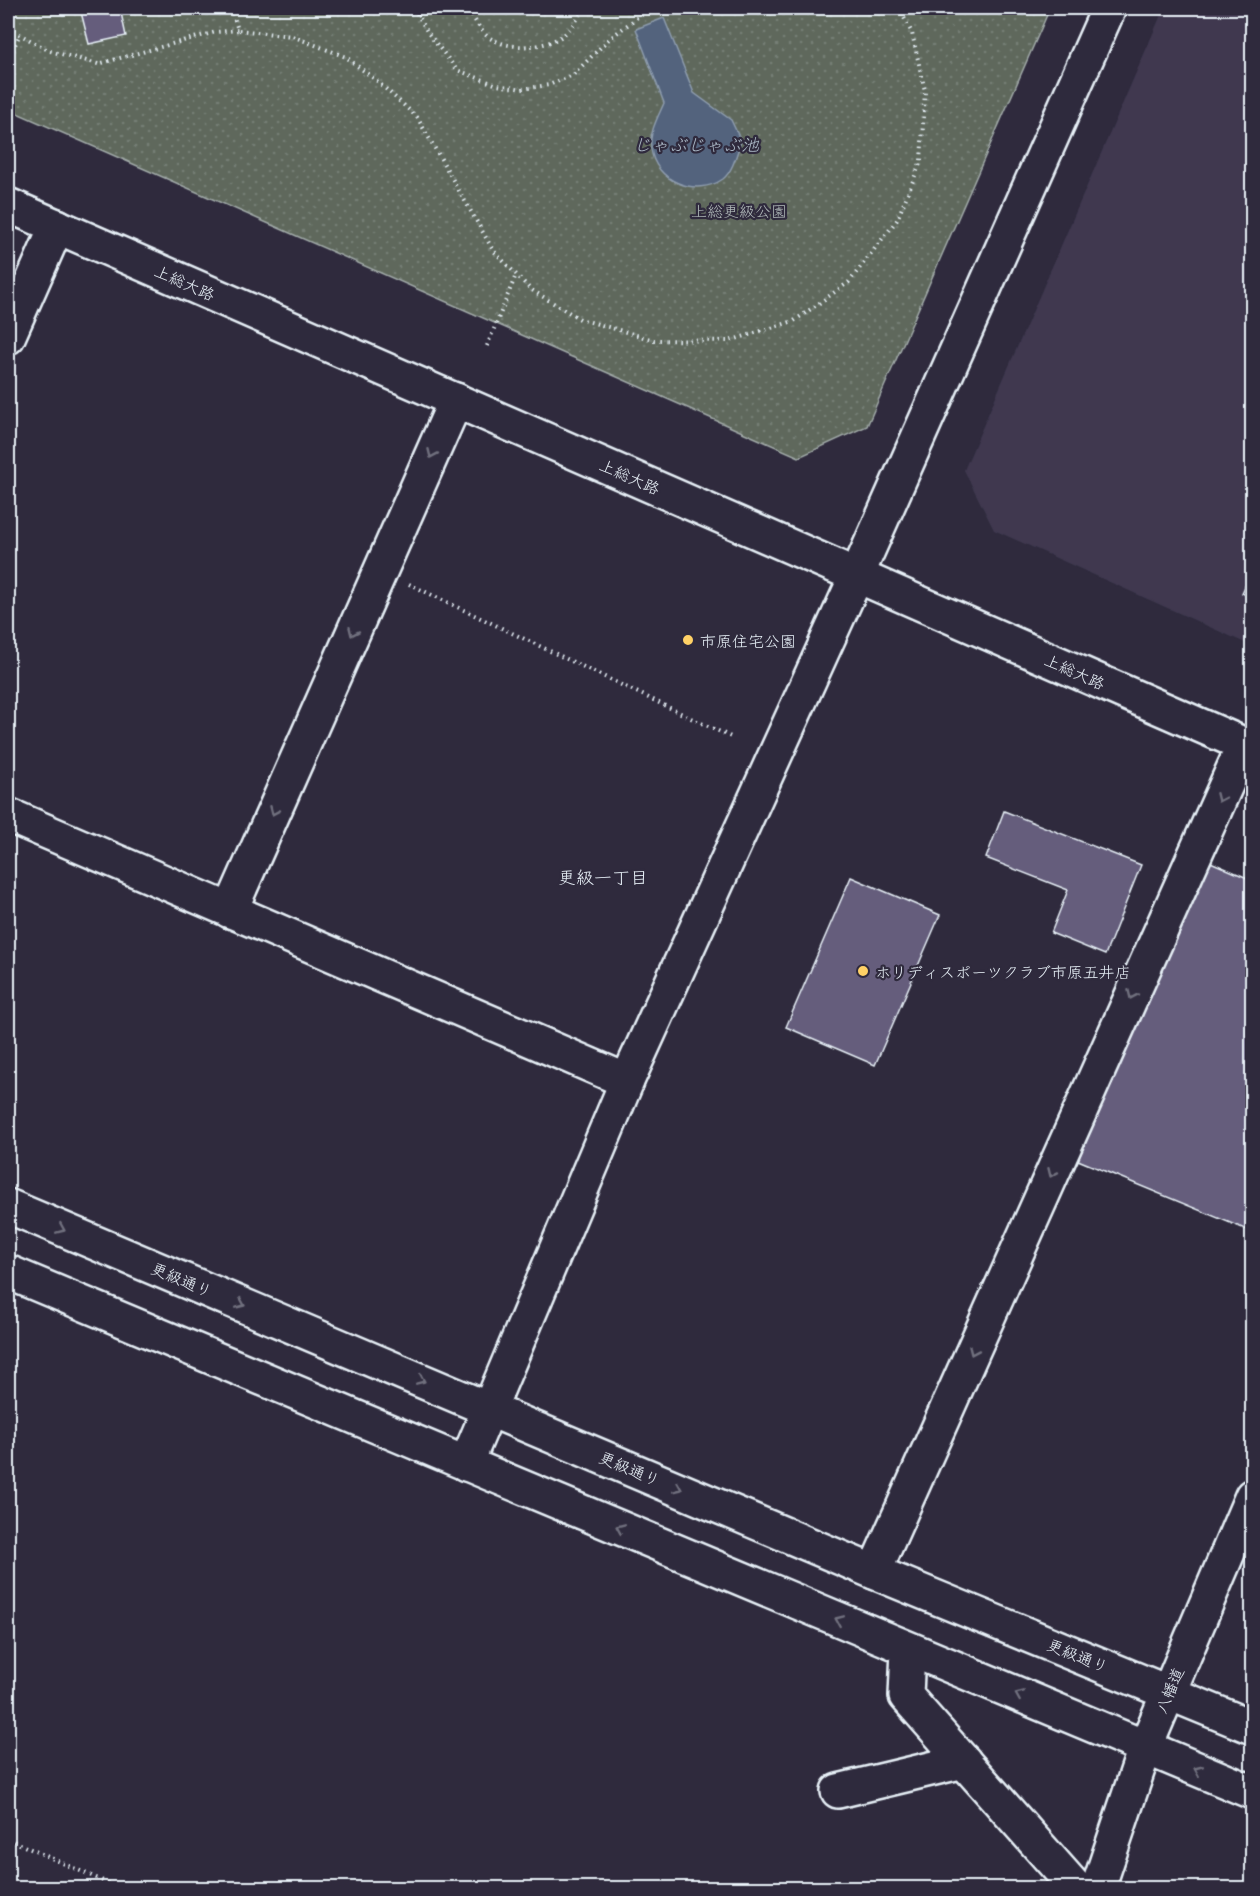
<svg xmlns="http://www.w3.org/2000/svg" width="1260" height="1896" font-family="Mali,'Klee One',sans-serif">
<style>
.built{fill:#3f3950}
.grass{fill:url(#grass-dots);stroke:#a3acaa;stroke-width:1.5}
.water{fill:#52647d;stroke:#8e9cae;stroke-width:1.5}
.building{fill:#655d7b;stroke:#e8f1f8;stroke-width:1.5}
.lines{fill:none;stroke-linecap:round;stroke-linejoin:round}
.minor-casing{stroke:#e8f1f8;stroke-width:38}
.tertiary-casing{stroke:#e8f1f8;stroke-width:38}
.path{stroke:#e8f1f8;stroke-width:4;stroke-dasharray:1.5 4.5;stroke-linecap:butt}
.minor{stroke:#2f2a3d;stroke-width:33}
.tertiary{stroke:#2f2a3d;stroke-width:33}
.oneway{stroke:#70707e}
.poi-dot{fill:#ffd166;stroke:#2f2a3d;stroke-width:2}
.labels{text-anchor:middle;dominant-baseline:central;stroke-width:4.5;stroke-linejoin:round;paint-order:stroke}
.park-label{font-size:16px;fill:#b1baba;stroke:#2f2a3d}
.street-label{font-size:16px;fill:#e8f1f8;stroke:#2f2a3d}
.poi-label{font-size:16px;fill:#e8f1f8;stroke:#2f2a3d;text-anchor:start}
.water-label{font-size:18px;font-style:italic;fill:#acb9c7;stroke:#2f2a3d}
.neighbourhood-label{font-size:18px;fill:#e8f1f8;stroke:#2f2a3d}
</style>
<defs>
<pattern id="grass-dots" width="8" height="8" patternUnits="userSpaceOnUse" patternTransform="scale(1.5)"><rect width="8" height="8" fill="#5e685c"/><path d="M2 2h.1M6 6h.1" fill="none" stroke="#757e74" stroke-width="1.8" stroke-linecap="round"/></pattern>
</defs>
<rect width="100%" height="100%" fill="#2f2a3d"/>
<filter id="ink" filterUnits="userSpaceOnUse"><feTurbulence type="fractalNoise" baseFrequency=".0167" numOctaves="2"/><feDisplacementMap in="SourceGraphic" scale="12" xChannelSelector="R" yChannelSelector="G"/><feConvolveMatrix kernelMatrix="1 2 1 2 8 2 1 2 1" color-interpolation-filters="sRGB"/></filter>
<g filter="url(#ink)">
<!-- built -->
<polygon class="built" points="1164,8 1252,8 1252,646 994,530 964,470"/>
<!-- grass -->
<polygon class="grass" points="8,8 1050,8 867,426 799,457 8,109"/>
<!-- water -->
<path class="water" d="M664,18L694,93L731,120L741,141C737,153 733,171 723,179C696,198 654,181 651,148C649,132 658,117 664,103L636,29Z"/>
<!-- building -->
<g class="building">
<polygon points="106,8 120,8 126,36 89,44 81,12"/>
<polygon points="1252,571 1252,598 1242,593"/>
<polygon points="1004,811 1141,865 1105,955 1051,933 1068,890 986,858"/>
<polygon points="1206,860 1252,880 1252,1232 1078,1160"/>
<polygon points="851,877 940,915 875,1065 786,1027"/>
</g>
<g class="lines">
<defs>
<g id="minor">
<polyline points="230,911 456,400"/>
<polyline points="874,1572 1244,745"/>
<polyline points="908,1649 906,1696 1076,1888"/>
<polyline points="838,1791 964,1761"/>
<polyline points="1098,1888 1145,1748 1252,1496"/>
</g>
<g id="tertiary">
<polyline points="8,205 1252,748"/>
<polyline points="8,337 57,226"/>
<polyline points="8,815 627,1081"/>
<polyline points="8,1206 874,1572 1252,1727"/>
<polyline points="8,1272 1252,1792"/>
<polyline points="466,1464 627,1081 857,575 1109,8"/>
</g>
</defs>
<!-- minor casing -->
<use href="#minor" class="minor-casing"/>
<!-- tertiary casing -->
<use href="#tertiary" class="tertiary-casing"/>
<!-- path -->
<g class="path">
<polyline points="231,8 238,30 292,36 346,57 377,81 417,117 493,250 530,289 580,319 654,340 729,341 794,321 849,282 897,220 921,161 925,91 912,33 899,8"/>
<polyline points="414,8 428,33 457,70 497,85 522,89 549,85 573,75 609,39 639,16 661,8"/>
<path d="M462,8C475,14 478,31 490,38C510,50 543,49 562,36C571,30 579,16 586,8"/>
<polyline points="531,8 541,8"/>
<polyline points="418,15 439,8"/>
<polyline points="8,28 50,51 98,64 216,32 238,30"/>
<polyline points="8,61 19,36"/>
<polyline points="487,346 516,275"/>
<polyline points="409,584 733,738"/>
<polyline points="8,1839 119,1888"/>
</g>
<!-- minor -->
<use href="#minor" class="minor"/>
<!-- tertiary -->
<use href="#tertiary" class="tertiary"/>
</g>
<!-- one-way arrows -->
<defs><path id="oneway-chevron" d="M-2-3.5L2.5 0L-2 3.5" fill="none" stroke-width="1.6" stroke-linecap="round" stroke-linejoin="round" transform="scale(1.5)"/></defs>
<g class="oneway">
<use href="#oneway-chevron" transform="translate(432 454) rotate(114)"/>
<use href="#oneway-chevron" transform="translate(353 632) rotate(114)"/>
<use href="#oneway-chevron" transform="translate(1220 798) rotate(114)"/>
<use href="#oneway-chevron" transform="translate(274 811) rotate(114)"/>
<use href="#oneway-chevron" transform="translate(1132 995) rotate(114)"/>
<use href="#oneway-chevron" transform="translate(1052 1173) rotate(114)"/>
<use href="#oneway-chevron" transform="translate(61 1229) rotate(23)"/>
<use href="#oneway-chevron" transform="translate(241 1304) rotate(23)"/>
<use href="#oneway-chevron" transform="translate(973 1351) rotate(114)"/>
<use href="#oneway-chevron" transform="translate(421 1380) rotate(23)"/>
<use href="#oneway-chevron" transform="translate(678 1488) rotate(23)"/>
<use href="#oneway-chevron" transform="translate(620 1528) rotate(-157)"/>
<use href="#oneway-chevron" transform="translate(839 1620) rotate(-157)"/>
<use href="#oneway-chevron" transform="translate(1019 1695) rotate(-157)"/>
<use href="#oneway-chevron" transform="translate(1198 1770) rotate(-157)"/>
</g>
</g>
<!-- markers -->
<g class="poi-dot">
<circle cx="688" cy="640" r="6"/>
<circle cx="863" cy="971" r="6"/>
</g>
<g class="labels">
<!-- park labels -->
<g class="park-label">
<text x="739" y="210">上総更級公園</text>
</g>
<!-- street labels -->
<g class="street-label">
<text transform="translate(185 282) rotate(24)">上総大路</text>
<text transform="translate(630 476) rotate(24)">上総大路</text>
<text transform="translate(1075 671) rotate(24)">上総大路</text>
<text transform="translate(182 1279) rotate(23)">更級通り</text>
<text transform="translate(630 1468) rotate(23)">更級通り</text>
<text transform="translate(1078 1655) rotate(22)">更級通り</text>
<text transform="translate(1169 1690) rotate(-67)">八幡道</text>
</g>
<!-- poi labels -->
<g class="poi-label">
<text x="700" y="640">市原住宅公園</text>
<text x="875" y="971">ホリディスポーツクラブ市原五井店</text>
</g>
<!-- water labels -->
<g class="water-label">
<text x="696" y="144">じゃぶじゃぶ池</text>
</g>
<!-- neighbourhood labels -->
<g class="neighbourhood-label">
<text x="603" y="877">更級一丁目</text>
</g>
</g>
<!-- margin -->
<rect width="1260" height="1896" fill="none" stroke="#2f2a3d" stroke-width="30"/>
<rect x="15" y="15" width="1230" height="1866" fill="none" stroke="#e8f1f8" stroke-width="2" filter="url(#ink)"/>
</svg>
